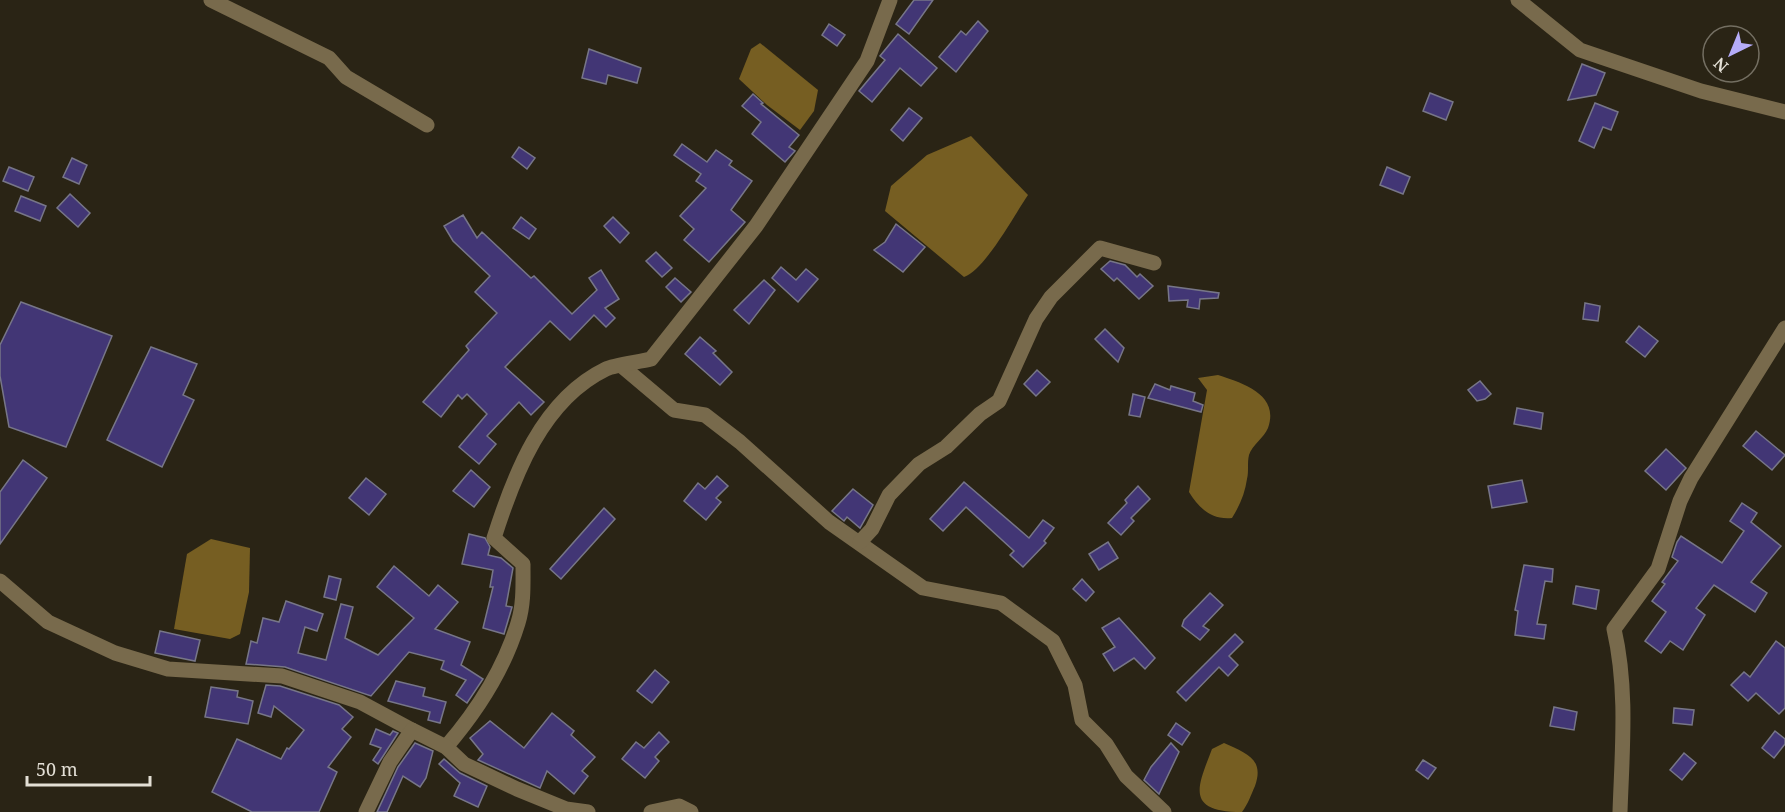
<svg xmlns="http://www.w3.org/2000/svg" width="1785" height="812" font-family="'Noto Serif',serif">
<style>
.water{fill:#765e22}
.building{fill:#423675;stroke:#777688;stroke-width:1.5}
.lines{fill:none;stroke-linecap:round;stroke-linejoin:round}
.minor{stroke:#786a4c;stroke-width:15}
</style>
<rect width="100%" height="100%" fill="#2a2415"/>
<!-- water -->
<g class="water">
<polygon points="760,43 818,90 814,111 800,130 767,105 739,79 751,49"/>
<path d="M971,136L1028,195C1015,214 984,271 964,277L885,211L891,186L927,155Z"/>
<path d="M1218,375C1242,383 1280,394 1268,428C1264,438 1252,445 1249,455C1247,463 1249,471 1247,479C1245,493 1240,505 1232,518C1211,520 1199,508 1189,492L1207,390L1198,378Z"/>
<polygon points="211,539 250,548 249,592 240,634 230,639 174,629 187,554"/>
<path d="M1224,743C1245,753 1265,758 1255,786C1251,795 1248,804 1242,812C1184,812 1198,786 1212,749Z"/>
</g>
<!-- building -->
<g class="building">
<polygon points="914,0 933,0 909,34 896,24"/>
<polygon points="978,21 988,31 956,72 939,57 961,31 966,35"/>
<polygon points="829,24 845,35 837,46 822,35"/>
<polygon points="898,34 937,68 921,86 900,68 872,102 859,91 885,60 880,56"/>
<polygon points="589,49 641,68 637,83 608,75 606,84 582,78"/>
<polygon points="1582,64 1605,73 1596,95 1568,100"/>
<polygon points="1430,93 1453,102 1446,120 1423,111"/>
<polygon points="753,94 763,103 761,104 799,135 789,147 795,151 785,162 752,134 761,122 742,106"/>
<polygon points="1595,103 1618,112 1611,130 1603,127 1594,148 1579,141"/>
<polygon points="909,108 922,118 903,141 891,130"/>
<polygon points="682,144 707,162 716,150 732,161 729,165 752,181 731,210 745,222 709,262 684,240 694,229 680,216 706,188 696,181 701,174 674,155"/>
<polygon points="519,147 535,158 527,169 512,157"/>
<polygon points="72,158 87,165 79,184 63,177"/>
<polygon points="9,167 34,177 28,191 3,181"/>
<polygon points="1387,167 1410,177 1403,194 1380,185"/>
<polygon points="70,194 90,213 78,227 57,208"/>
<polygon points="21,196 46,206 40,221 15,211"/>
<polygon points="463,215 477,238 482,232 531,278 534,276 572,314 597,290 589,278 601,270 619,299 605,308 615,318 606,327 594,315 570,340 550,321 505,367 544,402 531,415 519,402 487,436 496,444 479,464 459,447 487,414 467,394 462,399 458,395 441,417 423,402 469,350 466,346 497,313 475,292 490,276 453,241 444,226"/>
<polygon points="521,217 536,229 529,239 513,228"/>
<polygon points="613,217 629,233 620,243 604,226"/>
<polygon points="896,224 925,247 903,272 874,250 885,242"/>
<polygon points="656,252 672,268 662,277 646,261"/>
<polygon points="1110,261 1125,265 1137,277 1140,274 1153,286 1139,299 1117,278 1114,281 1101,269"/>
<polygon points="781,267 796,280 806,269 818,279 798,302 772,278"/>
<polygon points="675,278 691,292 681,302 666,287"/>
<polygon points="764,280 775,290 749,324 734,310"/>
<polygon points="1168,286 1219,293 1218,298 1200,299 1199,309 1187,307 1188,300 1169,301"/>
<polygon points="21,302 112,336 66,447 9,427 0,376 0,345"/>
<polygon points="1585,303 1600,306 1598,321 1583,319"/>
<polygon points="1639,326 1658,341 1645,357 1626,342"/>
<polygon points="1105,329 1124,348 1118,362 1095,339"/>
<polygon points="700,337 716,351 713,353 732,372 720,385 685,354"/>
<polygon points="151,347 197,364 183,395 194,400 162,467 107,440"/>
<polygon points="1037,370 1050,382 1036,396 1024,384"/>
<polygon points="1480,381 1491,394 1485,399 1477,401 1468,390"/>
<polygon points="1155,384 1170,390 1171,386 1195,393 1193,401 1203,405 1201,412 1148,398"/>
<polygon points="1133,394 1145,397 1140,417 1129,415"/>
<polygon points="1517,408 1543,413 1541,429 1514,424"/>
<polygon points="1756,431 1785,455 1772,470 1743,446"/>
<polygon points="1666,449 1686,468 1666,490 1645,471"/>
<polygon points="23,460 47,478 0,544 0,492"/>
<polygon points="471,470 490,487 474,507 453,491"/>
<polygon points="717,476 728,486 716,498 721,502 706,520 684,501 698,483 705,489"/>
<polygon points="366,478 386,494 369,515 349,498"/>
<polygon points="1522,480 1527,502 1492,508 1488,486"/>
<polygon points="964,482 1029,538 1043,520 1054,528 1044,541 1046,543 1023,567 1010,555 1014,551 966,507 943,531 930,519"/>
<polygon points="1138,486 1150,499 1131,518 1134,521 1121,535 1108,523 1127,503 1125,500"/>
<polygon points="853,489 873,505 860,528 847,517 844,521 832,511"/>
<polygon points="1742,503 1757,513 1751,522 1781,546 1751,582 1767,593 1755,612 1714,585 1696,608 1705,615 1683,650 1670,641 1661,653 1645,641 1666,612 1652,601 1665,584 1662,582 1678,561 1672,557 1677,542 1681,536 1722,563 1744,531 1730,521"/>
<polygon points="604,508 615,519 561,579 550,569"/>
<polygon points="469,534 485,538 490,547 488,555 501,558 513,568 506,606 512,607 504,634 483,628 493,587 490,587 493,570 462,564"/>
<polygon points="1108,542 1118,558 1099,570 1089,554"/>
<polygon points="1524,565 1553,569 1552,582 1545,581 1537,624 1546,625 1544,639 1515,635 1518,611 1515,610"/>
<polygon points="394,566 429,596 438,585 458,602 435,629 470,642 461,665 483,679 467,703 456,695 466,680 441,669 444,661 409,652 371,696 285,667 246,664 251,641 257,643 263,618 279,622 286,601 323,614 317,631 305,627 298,653 326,660 341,604 353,607 345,638 378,655 414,618 377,587"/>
<polygon points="329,576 341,579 336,600 324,597"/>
<polygon points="1082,579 1094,592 1086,601 1073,589"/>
<polygon points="1576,586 1599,590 1596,609 1573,604"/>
<polygon points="1210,593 1223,605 1203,626 1209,630 1200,640 1182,626 1184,620"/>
<polygon points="1119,618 1155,658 1145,669 1134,658 1114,671 1103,654 1115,647 1102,628"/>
<polygon points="160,631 200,640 195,661 155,653"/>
<polygon points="1235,634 1243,642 1229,656 1238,665 1228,676 1219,667 1186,701 1177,692"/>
<polygon points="1776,641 1785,648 1785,708 1779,714 1756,693 1748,701 1731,685 1744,672 1750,677"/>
<polygon points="655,670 669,682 652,703 637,691"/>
<polygon points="396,681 425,688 423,696 446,702 440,723 428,720 430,712 388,701"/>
<polygon points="266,685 280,686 339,705 353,717 342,729 351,737 328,767 337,772 319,812 252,812 212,792 237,739 281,759 287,748 289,749 304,730 274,706 271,717 258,713"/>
<polygon points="211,687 238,691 237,697 253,701 248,724 205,717"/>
<polygon points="1554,707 1577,712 1574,730 1550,726"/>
<polygon points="1674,708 1694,710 1692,725 1673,723"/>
<polygon points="552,713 574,731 571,735 595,757 582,771 588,776 574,794 547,771 540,788 478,760 483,754 470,738 490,721 524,748"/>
<polygon points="1176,723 1190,733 1182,745 1168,735"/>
<polygon points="376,729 390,735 393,731 398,733 378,764 373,760 381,748 370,744"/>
<polygon points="1775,731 1785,739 1785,744 1774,758 1762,748"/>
<polygon points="659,732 669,742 655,757 659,761 645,778 622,759 636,742 644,748"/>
<polygon points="415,743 433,751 426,778 420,787 403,776 387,812 377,812 398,767"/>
<polygon points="1171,743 1179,752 1159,794 1144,780 1151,767"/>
<polygon points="1684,753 1696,763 1682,780 1670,770"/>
<polygon points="444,759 460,773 487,786 478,807 454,796 460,783 439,764"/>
<polygon points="1423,760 1436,768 1428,779 1416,770"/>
</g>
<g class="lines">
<!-- minor -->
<g class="minor">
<polyline points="211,0 329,58 346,77 427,125"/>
<polyline points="1518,0 1580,50 1701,91 1785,112"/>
<polyline points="623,367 674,410 705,415 740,442 829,522 923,588 1001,603 1053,641 1075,685 1082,720 1106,744 1126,776 1164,812"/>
<polyline points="860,542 872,529 889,495 919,464 946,447 980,414 999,401 1036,319 1051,297 1100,248 1154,263"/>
<polyline points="0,581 48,622 115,653 168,669 282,676 360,702 412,730"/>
<path d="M446,747C477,711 504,669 518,623C524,604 523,584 523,564L494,538C514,475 542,400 606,369C614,365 639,362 651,359L756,226L867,61L890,0"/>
<polyline points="366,812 390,762 412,730 446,747 464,764 517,789 566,809 588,812"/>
<polyline points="651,812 679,806 691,812"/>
<path d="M1620,812C1622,751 1628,690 1614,629L1658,569L1680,501L1691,478L1785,328"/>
</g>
</g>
<!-- north arrow -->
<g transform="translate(1731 54) rotate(223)"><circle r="28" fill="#2a2415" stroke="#746f62" stroke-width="1.5"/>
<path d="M0-4.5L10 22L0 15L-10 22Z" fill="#b5acf8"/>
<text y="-9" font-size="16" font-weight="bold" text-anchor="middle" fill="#e3dfd5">N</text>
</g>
<!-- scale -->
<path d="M27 776v9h123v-9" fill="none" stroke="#e3dfd5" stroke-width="3"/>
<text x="36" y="776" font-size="18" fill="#e3dfd5" stroke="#2a2415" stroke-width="4.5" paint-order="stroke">50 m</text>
</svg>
